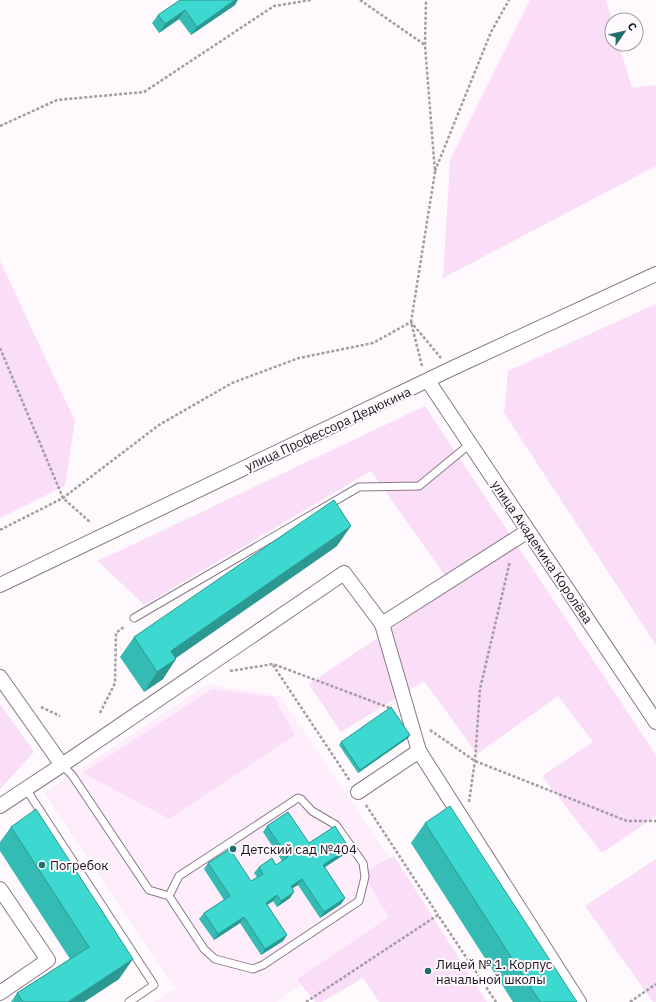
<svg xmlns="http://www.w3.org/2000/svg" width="656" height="1002" font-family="'IBM Plex Sans',sans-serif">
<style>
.built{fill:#feeefc}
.green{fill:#fadef7}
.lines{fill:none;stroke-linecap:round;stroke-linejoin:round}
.lane-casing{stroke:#8a7887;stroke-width:9}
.street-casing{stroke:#8a7887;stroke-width:16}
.path{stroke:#a19da1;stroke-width:2.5;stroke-dasharray:3 2;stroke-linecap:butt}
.lane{stroke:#fff;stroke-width:7}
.street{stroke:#fff;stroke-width:14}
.wall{fill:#34bbb4}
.shaded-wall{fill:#2b9892}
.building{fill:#3dd9d1;stroke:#2b9892}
.poi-dot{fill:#226d69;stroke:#fdf9fd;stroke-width:1.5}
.labels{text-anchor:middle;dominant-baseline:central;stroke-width:4;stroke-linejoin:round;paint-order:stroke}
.street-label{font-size:13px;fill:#1b151b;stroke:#fdf9fd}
.poi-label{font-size:13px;fill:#1b151b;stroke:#fdf9fd;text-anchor:start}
</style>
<rect width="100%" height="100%" fill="#fdf9fd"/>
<!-- built -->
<polygon class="built" points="208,684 280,696 421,905 276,1002 154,1002 175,988 44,793"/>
<!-- green -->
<g class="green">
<polygon points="530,0 606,0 612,20 612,44 619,44 632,88 656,85 656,166 443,278 450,160"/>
<polygon points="0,261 75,421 65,486 0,518"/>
<polygon points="656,304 656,645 504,413 508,371"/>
<polygon points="425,406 656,755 656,816 602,853 542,776 593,742 558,696 477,754 424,681 341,732 309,684 453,587 371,471 144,605 98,561"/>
<polygon points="212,689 274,697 295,735 169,819 83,773"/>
<polygon points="0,704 34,752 0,789"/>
<polygon points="394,856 487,1002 379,1002 363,978 322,1002 315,1002 297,979 389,917 362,873"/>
<polygon points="656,859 656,1002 653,1002 585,906"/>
</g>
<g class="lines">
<defs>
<g id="lane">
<polyline points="134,618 359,487 419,486 470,444"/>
<polyline points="62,765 72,775 149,890 169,896 204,949 215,959 253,969 263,965 359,901 365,877 363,863 336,825 312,811 301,799 298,798 179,876 169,896"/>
<polyline points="26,789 154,985 129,1002"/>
</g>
<g id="street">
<polyline points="428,381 656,722"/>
<polyline points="0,585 455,367 656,274"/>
<polyline points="382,624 419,751"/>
<polyline points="0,677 62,765"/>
<polyline points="358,792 419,751 579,1002"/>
<polyline points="0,806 62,765 344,573 382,624 528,531"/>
<polyline points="0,889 48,960 0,993"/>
</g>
</defs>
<!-- lane casing -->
<use href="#lane" class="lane-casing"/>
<!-- street casing -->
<use href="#street" class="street-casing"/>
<!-- path -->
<g class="path">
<polyline points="360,0 425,45"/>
<polyline points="0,126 57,100 144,92 274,6 311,0"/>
<polyline points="435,171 491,32 509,0"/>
<polyline points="0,348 63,498 91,523"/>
<polyline points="422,366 411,322 435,172 425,45 426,0"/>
<polyline points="0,530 63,498 159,425 232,383 299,358 373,343 411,322 441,358"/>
<polyline points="273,665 350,781"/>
<polyline points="230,671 273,664 390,708"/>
<polyline points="41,707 60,716"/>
<polyline points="100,713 115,683 116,633 125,626"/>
<polyline points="430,730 475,761 627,821 656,821"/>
<polyline points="469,802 475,761 480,689 510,561"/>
<polyline points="366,805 438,915"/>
<polyline points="306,1002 438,915 496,1002"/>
<polyline points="630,1002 656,984"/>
</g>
<!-- lane -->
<use href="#lane" class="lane"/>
<!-- street -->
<use href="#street" class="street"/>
</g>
<!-- wall -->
<g class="wall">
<polygon points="180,0 235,5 191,35 179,19 159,33 152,23 158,15"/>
<polygon points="337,546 176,658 163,679 144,692 120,657 134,637"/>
<polygon points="410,735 408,738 358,773 339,745 341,742"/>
<polygon points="425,823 577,1002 513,1002 411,843"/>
<polygon points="267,826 309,843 349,848 345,854 325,867 345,898 341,904 320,918 298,885 292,888 290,898 277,907 273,901 267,905 287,935 283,941 261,955 240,923 214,940 199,919 204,913 224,900 204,869 208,863 251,881 257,877 254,873 259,867 276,865 282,861 263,832"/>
<polygon points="11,827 119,979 84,1002 11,1002 17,993 70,959 0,851 0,842"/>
</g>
<!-- shaded-wall -->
<g class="shaded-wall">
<polygon points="235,0 238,0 235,5 191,35 197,27"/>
<polygon points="185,10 179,19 159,33 165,24"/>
<polygon points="351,526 337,546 157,671 171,651"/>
<polygon points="176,659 163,679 144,692 157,672"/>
<polygon points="410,735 408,738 358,773 360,770"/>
<polygon points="349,848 345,854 319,871 323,865"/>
<polygon points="302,879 298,885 286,892 291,886"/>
<polygon points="294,892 290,898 277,907 281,901"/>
<polygon points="277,895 273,901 261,909 266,903"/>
<polygon points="345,898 341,904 320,918 324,912"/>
<polygon points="244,917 240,923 214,940 218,934"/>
<polygon points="287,935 283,941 261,955 265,949"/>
<polygon points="133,959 119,979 84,1002 68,1002"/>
</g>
<!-- building -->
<g class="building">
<polygon points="180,0 235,0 197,27 185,10 165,24 158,15"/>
<polygon points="334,500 351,526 171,651 176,659 157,672 134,637"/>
<polygon points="391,707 410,735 360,770 341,742"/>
<polygon points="450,806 577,1002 540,1002 425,823"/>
<polygon points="36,809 133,959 68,1002 23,1002 17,993 89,947 11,827"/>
<polygon points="288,812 309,843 335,826 349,848 323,865 345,898 324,912 302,879 291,886 294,892 281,901 277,895 266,903 287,935 265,949 244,917 218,934 204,913 230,896 208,863 230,849 251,881 263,874 259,867 272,858 276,865 288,857 267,826"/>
</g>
<!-- markers -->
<g class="poi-dot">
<circle cx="233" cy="849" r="4"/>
<circle cx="42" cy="865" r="4"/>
<circle cx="428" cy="971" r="4"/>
</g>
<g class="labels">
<!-- street labels -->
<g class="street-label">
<text transform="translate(328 429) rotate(-25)">улица Профессора Дедюкина</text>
<text transform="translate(542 552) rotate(56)">улица Академика Королёва</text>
</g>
<!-- poi labels -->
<g class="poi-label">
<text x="241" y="849">Детский сад №404</text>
<text x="50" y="865">Погребок</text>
<text x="436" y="964">Лицей № 1. Корпус<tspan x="436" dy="15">начальной школы</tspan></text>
</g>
</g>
<!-- north arrow -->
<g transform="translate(624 32) rotate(56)"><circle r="19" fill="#fdf9fd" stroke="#a39ea3"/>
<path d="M0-3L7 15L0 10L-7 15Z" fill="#226d69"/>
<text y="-6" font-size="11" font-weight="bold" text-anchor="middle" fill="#1b151b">С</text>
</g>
</svg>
